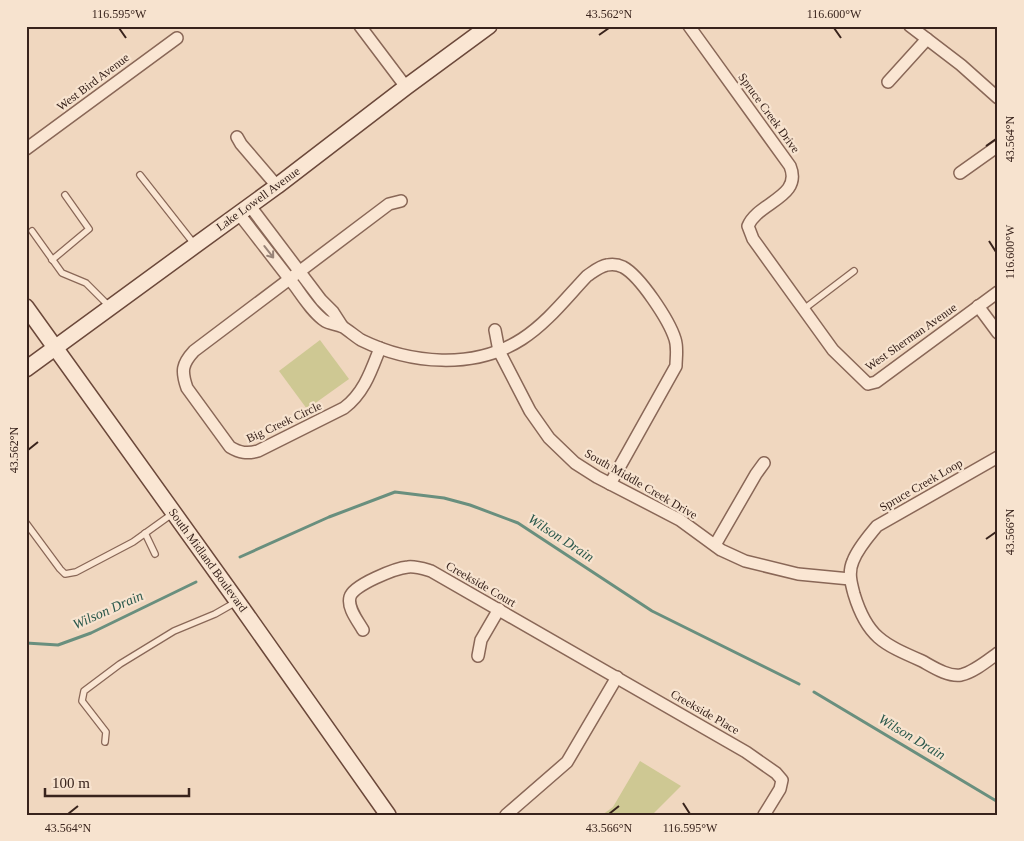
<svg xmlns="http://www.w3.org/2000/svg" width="1024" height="841" font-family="'Times New Roman',serif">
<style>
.green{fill:#cec893}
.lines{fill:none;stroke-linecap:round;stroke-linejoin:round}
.stream{stroke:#698f7e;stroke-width:3}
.service-casing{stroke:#896757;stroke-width:8}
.minor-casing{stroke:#896757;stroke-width:14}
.secondary-casing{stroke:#6b483a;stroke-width:18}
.service{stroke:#fae6d3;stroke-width:5.5}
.minor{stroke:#fae6d3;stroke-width:11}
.secondary{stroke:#fae6d3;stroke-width:15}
.oneway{stroke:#998478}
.ticks{fill:none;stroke:#38231c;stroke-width:2}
.labels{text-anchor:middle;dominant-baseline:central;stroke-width:4.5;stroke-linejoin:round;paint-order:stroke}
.street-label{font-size:12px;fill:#38231c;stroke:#f7e3cf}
.water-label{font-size:14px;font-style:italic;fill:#2a584c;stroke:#f7e3cf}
.neatline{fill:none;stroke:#38231c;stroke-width:2}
.ticks-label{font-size:12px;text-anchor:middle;fill:#38231c}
</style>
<rect width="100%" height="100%" fill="#f0d7bf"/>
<!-- green -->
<g class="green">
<polygon points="320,340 349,379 307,409 279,371"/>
<polygon points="640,761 681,786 652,815 602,815 613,807"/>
</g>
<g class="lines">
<!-- stream -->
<g class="stream">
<polyline points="240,557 329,517 395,492 444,498 470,505 518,523 652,611 799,684"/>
<polyline points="26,643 58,645 91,633 196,582"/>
<polyline points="814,692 998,802"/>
</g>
<defs>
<g id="service">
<polyline points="140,175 195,245"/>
<polyline points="32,231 62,273 86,283 110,307"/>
<polyline points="52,260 89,229 65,195"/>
<polyline points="804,309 854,271"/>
<polyline points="26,523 60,569 65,574 76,572 133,542 172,514"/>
<polyline points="145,533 155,554"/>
<polyline points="105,742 106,732 82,701 84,691 120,664 174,631 215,614 236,602"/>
</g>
<g id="minor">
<polyline points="360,26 406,87"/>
<path d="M689,26L790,166C803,197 758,202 748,226L753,239L833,350L868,384L876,382L998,292"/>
<polyline points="910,26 961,65 998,98"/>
<polyline points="888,82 927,39"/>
<polyline points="237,137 241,144 277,186"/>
<polyline points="26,149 177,38"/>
<polyline points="960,173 998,146"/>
<polyline points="250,206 321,300 333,312 342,326"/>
<path d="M239,214C258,238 276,262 295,286C303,297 313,313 325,321C330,324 337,324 343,327C349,331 355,336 361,340C410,364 474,370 522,339C547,323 567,297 587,276C593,272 600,266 607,265C612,264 619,265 623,267C640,276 669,320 675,339C678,348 676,357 676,366L610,484"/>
<polyline points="978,306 998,333"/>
<polyline points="495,330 499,351 530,411 549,438 575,463 597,477 680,520 721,550 745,561 798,574 850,579"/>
<path d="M380,348C371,371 364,393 344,408L258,451C247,454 240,453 230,447L187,388C181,371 182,364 194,351L389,204L401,201"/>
<path d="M998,457L877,526C868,537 858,548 853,561C848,572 851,583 854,594C867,637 883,644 922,661C933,667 948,677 961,675C974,672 987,661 998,653"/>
<polyline points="715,545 756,474 764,463"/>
<path d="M363,630C358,621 347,608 350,597C353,585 396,568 408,567C415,566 424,569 431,571L746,752L776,773L782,780L780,789L764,815"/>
<polyline points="478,656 481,640 499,609"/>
<polyline points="506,815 567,762 617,677"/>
</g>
<g id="secondary">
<polyline points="26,307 237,601 388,815"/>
<polyline points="26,369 193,247 277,186 406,87 489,26"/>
</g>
</defs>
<!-- service casing -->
<use href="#service" class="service-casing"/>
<!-- minor casing -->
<use href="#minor" class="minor-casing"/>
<!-- secondary casing -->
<use href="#secondary" class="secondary-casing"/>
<!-- service -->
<use href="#service" class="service"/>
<!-- minor -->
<use href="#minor" class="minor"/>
<!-- secondary -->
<use href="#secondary" class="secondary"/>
</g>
<!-- one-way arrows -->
<defs><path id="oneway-shaft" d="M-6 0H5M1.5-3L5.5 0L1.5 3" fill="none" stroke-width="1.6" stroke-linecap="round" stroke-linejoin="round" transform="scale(1.25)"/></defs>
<use class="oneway" href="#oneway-shaft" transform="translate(269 252) rotate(52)"/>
<!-- ticks -->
<path class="ticks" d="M119,28L126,38M834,28L841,38M599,35L609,28M986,146L996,139M989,241L996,252M28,450L38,442M986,539L996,532M683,803L690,814M68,814L78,806M609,814L619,806"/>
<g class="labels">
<!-- street labels -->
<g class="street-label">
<text transform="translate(93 82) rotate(-37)">West Bird Avenue</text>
<text transform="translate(769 113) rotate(54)">Spruce Creek Drive</text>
<text transform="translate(258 199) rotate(-36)">Lake Lowell Avenue</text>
<text transform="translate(911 337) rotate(-35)">West Sherman Avenue</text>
<text transform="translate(284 422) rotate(-25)">Big Creek Circle</text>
<text transform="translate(641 484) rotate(30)">South Middle Creek Drive</text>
<text transform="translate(921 485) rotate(-30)">Spruce Creek Loop</text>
<text transform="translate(208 560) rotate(54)">South Midland Boulevard</text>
<text transform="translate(481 584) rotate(30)">Creekside Court</text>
<text transform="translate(705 712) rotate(30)">Creekside Place</text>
</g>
<!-- water labels -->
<g class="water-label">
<text transform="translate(561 538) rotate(33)">Wilson Drain</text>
<text transform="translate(108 610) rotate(-24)">Wilson Drain</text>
<text transform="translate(912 737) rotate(31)">Wilson Drain</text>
</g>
</g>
<!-- border -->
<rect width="1024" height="841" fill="none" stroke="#f7e3cf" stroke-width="55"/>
<!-- scale -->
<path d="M45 788v8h144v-8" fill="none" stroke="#38231c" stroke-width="2.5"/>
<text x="52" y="788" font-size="15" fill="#38231c" stroke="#f7e3cf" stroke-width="4" paint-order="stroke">100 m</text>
<rect x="28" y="28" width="968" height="786" class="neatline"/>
<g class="ticks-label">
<text x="119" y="18">116.595°W</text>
<text x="609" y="18">43.562°N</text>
<text x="834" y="18">116.600°W</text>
<text transform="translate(1010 139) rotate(-90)" y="4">43.564°N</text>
<text transform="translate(1010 252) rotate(-90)" y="4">116.600°W</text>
<text transform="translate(14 450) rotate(-90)" y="4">43.562°N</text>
<text transform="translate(1010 532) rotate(-90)" y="4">43.566°N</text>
<text x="68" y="832">43.564°N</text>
<text x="609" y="832">43.566°N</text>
<text x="690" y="832">116.595°W</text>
</g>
</svg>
